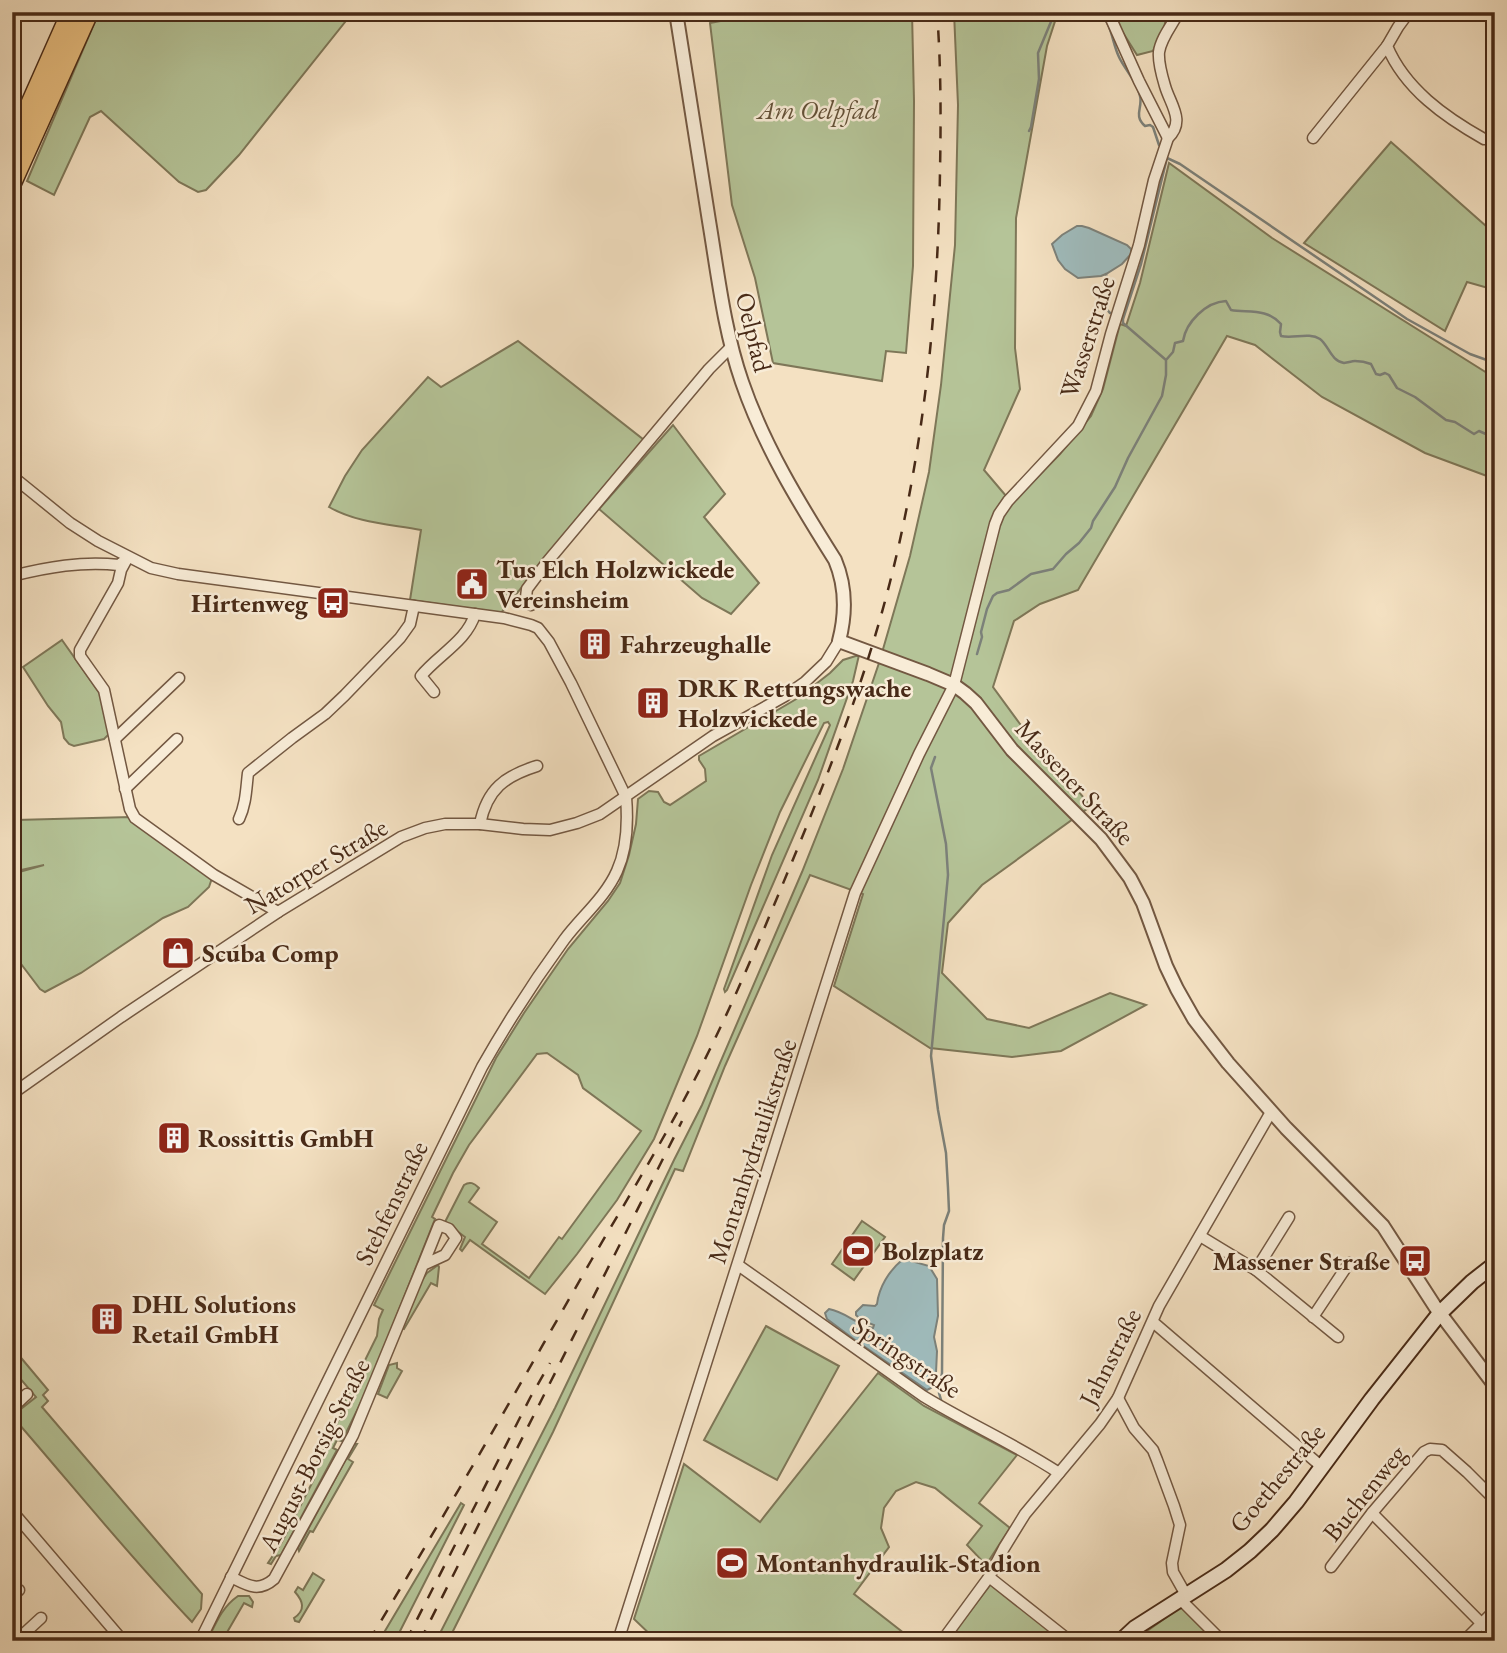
<svg xmlns="http://www.w3.org/2000/svg" width="1507" height="1653" font-family="'EB Garamond',serif">
<style>
.green{fill:#b5c498;stroke:#7e7758;stroke-width:2}
.water{fill:#9fbbbc;stroke:#7c817a;stroke-width:2}
.lines{fill:none;stroke-linecap:round;stroke-linejoin:round}
.stream{stroke:#7c817a;stroke-width:2.5}
.minor-casing{stroke:#735842;stroke-width:13}
.tertiary-casing{stroke:#735842;stroke-width:16}
.secondary-casing{stroke:#482a17;stroke-width:18}
.motorway-casing{stroke:#482a17;stroke-width:21}
.minor{stroke:#f8ecd7;stroke-width:10}
.tertiary{stroke:#f8ecd7;stroke-width:12}
.secondary{stroke:#f8ecd7;stroke-width:14}
.motorway{stroke:#eac081;stroke-width:18}
.rail{stroke:#482a17;stroke-width:2.5;stroke-dasharray:12 12;stroke-linecap:butt}
.labels{text-anchor:middle;dominant-baseline:central;stroke-width:5;stroke-linejoin:round;paint-order:stroke}
.park-label{font-size:26px;font-style:italic;fill:#635037;stroke:#f8ecd7}
.street-label{font-size:26px;fill:#482a17;stroke:#f8ecd7}
.poi-label{font-size:26px;font-weight:bold;fill:#482a17;stroke:#f8ecd7;text-anchor:start}
</style>
<rect width="100%" height="100%" fill="#f4e1c2"/>
<filter id="stains"><feTurbulence type="fractalNoise" baseFrequency=".00286" numOctaves="4"/><feColorMatrix values="0 0 0 0 .2 0 0 0 0 .09 0 0 0 0 .02 0 0 0 .5 -.17"/></filter>
<radialGradient id="worn" r=".72"><stop offset=".6" stop-color="#630" stop-opacity="0"/><stop offset="1" stop-color="#630" stop-opacity=".3"/></radialGradient>
<!-- green -->
<g class="green">
<polygon points="99,12 353,12 239,155 206,190 198,192 179,182 101,111 90,117 54,195 27,181"/>
<polygon points="742,12 912,12 914,101 913,266 906,353 886,351 882,381 773,363 755,278 732,205 710,23 736,18"/>
<polygon points="954,12 1058,12 1047,46 1016,218 1015,348 1020,389 984,470 1012,503 1060,454 1091,416 1103,389 1120,324 1126,326 1140,283 1169,163 1272,238 1495,378 1495,479 1425,453 1322,397 1255,345 1227,336 1078,590 1040,604 1014,621 993,687 1020,724 1091,806 982,885 948,923 942,973 987,1019 1029,1028 1110,993 1146,1005 1061,1051 1012,1057 930,1048 834,986 863,894 810,875 725,1066 683,1171 675,1169 553,1432 448,1641 436,1641 555,1408 674,1160 702,1105 802,872 843,769 879,663 910,556 929,472 941,385 955,245 958,105"/>
<polygon points="1110,12 1167,12 1162,40 1158,40 1153,51 1137,55"/>
<polygon points="1391,142 1495,234 1495,290 1467,282 1445,331 1304,243"/>
<path d="M518,341L644,440L583,511L501,613L410,600L421,530C389,524 357,523 329,507L345,476L362,450L428,377L441,387Z"/>
<polygon points="673,425 725,494 704,517 759,583 731,614 702,598 599,509"/>
<polygon points="62,640 100,694 109,734 104,739 74,746 69,744 64,738 61,722 48,706 23,667"/>
<path d="M859,655L853,681L818,780L727,990L725,992L724,989L772,855L830,725L828,722L824,723L780,812L751,885L697,1036L654,1139L617,1200L577,1254L545,1294L470,1240L462,1251L460,1249L465,1237L445,1222L464,1185C470,1181 474,1183 479,1188L469,1202L497,1222L482,1244L529,1278L559,1237L562,1239L641,1131L583,1088L578,1075L547,1053L537,1054L469,1145L453,1173L432,1217L435,1219L368,1388L342,1441L337,1440L333,1448L337,1450L281,1555L276,1556L271,1564L268,1563L282,1542L314,1479L305,1473L308,1467L314,1469L341,1415V1409L377,1336L379,1319L383,1310L374,1305L496,1058L524,1013L568,949L608,901L620,883L629,855L636,824L638,799L649,791L658,792L664,802L670,805L706,781L705,769L699,760V756L798,698L830,673L843,660Z"/>
<polygon points="131,817 212,878 209,887 188,907 163,918 81,973 45,992 40,989 12,952 12,874 44,865 12,872 12,819 15,820"/>
<polygon points="1495,1178 1495,1250 1490,1254 1486,1226"/>
<polygon points="862,1221 885,1237 854,1280 832,1264"/>
<polygon points="438,1265 439,1267 437,1286 431,1283 404,1329 402,1328 422,1280 427,1273"/>
<polygon points="766,1326 839,1366 777,1480 704,1440"/>
<path d="M12,1347L48,1390L43,1395L48,1401L42,1407L202,1594L201,1609L192,1622C129,1556 72,1485 12,1416L36,1397L12,1369Z"/>
<polygon points="397,1363 397,1368 402,1371 387,1398 378,1394 389,1365"/>
<polygon points="878,1373 924,1406 1017,1455 979,1503 1010,1528 986,1565 967,1545 982,1526 935,1488 916,1482 896,1491 884,1508 881,1528 889,1547 854,1594 914,1641 657,1641 634,1619 684,1464 760,1522"/>
<polygon points="354,1444 357,1444 348,1459 353,1462 313,1532 310,1531 299,1551 298,1548"/>
<polygon points="461,1503 464,1505 395,1641 379,1641"/>
<path d="M313,1573L324,1580L299,1622L295,1621L294,1618C306,1610 303,1601 295,1592L298,1587L303,1590Z"/>
<polygon points="991,1584 1064,1641 947,1641"/>
<path d="M238,1596H249L253,1602L252,1607L244,1603L222,1641H207C216,1623 222,1607 238,1596Z"/>
<polygon points="1181,1607 1215,1641 1133,1641"/>
</g>
<!-- water -->
<g class="water">
<polygon points="1077,226 1082,226 1089,228 1127,245 1131,249 1131,254 1122,264 1106,274 1101,276 1078,278 1065,269 1058,260 1052,244 1062,235"/>
<path d="M902,1260H908L929,1266L937,1279L938,1316L934,1337L937,1351L936,1373L934,1384L931,1388L927,1390L855,1340L827,1319L825,1313L829,1309C846,1312 857,1325 873,1328L874,1325L861,1320L856,1315V1312L863,1305L875,1306L877,1304C879,1287 889,1271 902,1260Z"/>
</g>
<g class="lines">
<!-- stream -->
<g class="stream">
<path d="M1100,12C1112,25 1112,42 1119,57C1125,70 1137,81 1140,96C1143,108 1133,115 1145,126L1150,125L1153,127L1159,145"/>
<polyline points="1029,131 1031,127 1039,79 1038,53 1055,12"/>
<path d="M1106,274C1109,289 1098,301 1110,313"/>
<path d="M1495,363L1470,354L1407,319L1180,164L1167,158L1141,264L1123,319V323L1166,360L1173,352L1175,343L1183,341C1186,322 1206,302 1226,301L1231,310C1248,313 1267,308 1281,324L1280,332L1281,336C1293,339 1309,332 1320,339C1329,346 1331,361 1344,363C1345,363 1353,361 1355,361C1360,361 1366,362 1371,364L1376,374L1380,375L1385,373L1389,375L1397,388L1415,397L1446,420L1455,422L1474,434L1479,431L1495,438"/>
<polyline points="977,654 982,637 981,632 987,609 993,596 997,593 1009,590 1031,574 1053,569 1066,554 1079,543 1091,528 1093,521 1115,487 1128,458 1162,396 1166,375 1166,361"/>
<polyline points="935,757 931,768 946,844 948,875 931,1056 938,1110 946,1153 948,1188 949,1211 944,1225 943,1238 942,1373 939,1393 942,1403"/>
</g>
<defs>
<g id="minor">
<polyline points="1108,12 1139,81 1168,138"/>
<path d="M1409,12L1398,27L1387,46C1405,89 1445,117 1484,139"/>
<polyline points="1313,138 1387,46"/>
<path d="M12,476L70,523L98,541L151,568L178,574L504,618L531,625L538,628L549,642L571,683L626,797C628,821 627,849 617,871C605,898 581,917 564,940C534,981 507,1023 482,1067L200,1641"/>
<polyline points="128,557 121,570 118,583 80,650 80,656 104,690 130,809 135,818 214,875 278,912"/>
<path d="M12,576C48,567 82,561 119,565L125,560"/>
<polyline points="531,605 526,597 527,589 548,561 709,369 732,346"/>
<path d="M434,692L421,676C438,655 467,641 475,614"/>
<polyline points="115,739 179,678"/>
<polyline points="125,789 177,739"/>
<path d="M239,819C246,804 246,790 248,773L292,738L325,714L345,695L400,638L410,624L414,606"/>
<path d="M480,824C487,789 505,776 537,766"/>
<polyline points="12,1094 121,1017 278,912 401,837 425,828 445,824 480,824 523,829 550,830 577,823 600,814 713,736 785,696 805,682 826,662 839,641"/>
<polyline points="1200,1236 1256,1270 1338,1337"/>
<path d="M738,1265L923,1396C967,1423 1015,1444 1059,1473"/>
<polyline points="1256,1270 1289,1217"/>
<polyline points="1313,1317 1349,1263"/>
<polyline points="1153,1322 1322,1467"/>
<polyline points="1118,1398 1134,1428 1153,1450 1157,1460 1174,1506 1180,1525 1172,1563 1173,1572 1186,1595"/>
<polyline points="12,1408 27,1394"/>
<polyline points="12,1511 123,1641"/>
<polyline points="1372,1513 1495,1637"/>
<polyline points="1331,1567 1372,1513 1424,1452 1430,1449 1442,1450 1467,1472 1495,1500"/>
<path d="M231,1577C247,1585 258,1593 274,1579L353,1435L423,1265L445,1255L456,1238L449,1229L439,1225L423,1265"/>
<polyline points="989,1577 1070,1641"/>
<polyline points="12,1596 19,1590"/>
<polyline points="1180,1599 1222,1641"/>
<polyline points="16,1641 41,1618"/>
<path d="M618,1641L855,893L919,754L954,685L995,524L999,514L1008,501L1078,426L1096,391L1111,334L1139,245L1154,180L1168,138C1186,121 1170,104 1165,86C1162,76 1158,63 1159,52C1161,38 1172,25 1179,12"/>
<polyline points="942,1641 989,1577 1004,1548 1025,1514 1100,1424 1118,1398 1159,1306 1271,1112"/>
<polyline points="1464,1641 1495,1610"/>
</g>
<path id="tertiary" d="M676,12C687,82 698,152 709,221C718,275 724,330 742,382C764,446 799,503 835,560C846,586 846,614 839,641L928,674L954,685L965,693L976,703L1012,750L1101,839L1130,878L1143,903L1166,966L1177,989L1194,1019L1228,1063L1286,1128L1383,1226L1436,1308L1495,1386"/>
<polyline id="secondary" points="1121,1641 1135,1628 1226,1570 1250,1551 1272,1530 1296,1502 1372,1399 1440,1313 1472,1282 1495,1264"/>
<g id="motorway">
<polyline points="12,145 71,12"/>
<polyline points="12,183 89,12"/>
</g>
</defs>
<!-- minor casing -->
<use href="#minor" class="minor-casing"/>
<!-- tertiary casing -->
<use href="#tertiary" class="tertiary-casing"/>
<!-- secondary casing -->
<use href="#secondary" class="secondary-casing"/>
<!-- motorway casing -->
<use href="#motorway" class="motorway-casing"/>
<!-- minor -->
<use href="#minor" class="minor"/>
<!-- tertiary -->
<use href="#tertiary" class="tertiary"/>
<!-- secondary -->
<use href="#secondary" class="secondary"/>
<!-- motorway -->
<use href="#motorway" class="motorway"/>
<!-- rail -->
<g class="rail">
<path d="M369,1641C445,1514 519,1387 592,1259C632,1191 674,1123 709,1051C740,988 767,922 794,857C831,767 866,677 890,582C924,448 938,309 940,171C941,118 941,65 937,12"/>
<polyline points="406,1641 530,1398 550,1363"/>
<polyline points="420,1641 682,1121"/>
</g>
</g>
<!-- icons -->
<defs>
<symbol id="civic-square" viewBox="-11 -11 22 22"><rect x="-9" y="-9" width="18" height="18" rx="4" fill="#8f2418" stroke="#f8ecd7"/><path d="M-.6-6.5H3V-4.5H.6V-3L4-1V1h2V6H-6V1h2V-1L-.6-3ZM-1.2 2.5V6h2.4V2.5Z" fill="#fff"/></symbol>
<symbol id="bus-square" viewBox="-11 -11 22 22"><rect x="-9" y="-9" width="18" height="18" rx="4" fill="#8f2418" stroke="#f8ecd7"/><path d="M-5-6H5V4H4V6H2V4H-2V6H-4V4H-5ZM-3.5-4V0h7V-4ZM-3.5 1.2v1.5H-2V1.2ZM2 1.2v1.5H3.5V1.2Z" fill="#fff"/></symbol>
<symbol id="building-square" viewBox="-11 -11 22 22"><rect x="-9" y="-9" width="18" height="18" rx="4" fill="#8f2418" stroke="#f8ecd7"/><path d="M-4-6H4V6H1V3H-1V6H-4ZM-2.5-4.3h1.7v1.8h-1.7ZM.8-4.3h1.7v1.8H.8ZM-2.5-1h1.7V.8h-1.7ZM.8-1h1.7V.8H.8Z" fill="#fff"/></symbol>
<symbol id="shop-square" viewBox="-11 -11 22 22"><rect x="-9" y="-9" width="18" height="18" rx="4" fill="#8f2418" stroke="#f8ecd7"/><path d="M-5-2.5h2.3a2.7 3.5 0 0 1 5.4 0H5L5.5 6h-11ZM-1.5-2.5h3a1.5 2.3 0 0 0-3 0Z" fill="#fff"/></symbol>
<symbol id="stadium-square" viewBox="-11 -11 22 22"><rect x="-9" y="-9" width="18" height="18" rx="4" fill="#8f2418" stroke="#f8ecd7"/><path d="M0-5a6.5 5 0 1 0 0 10a6.5 5 0 1 0 0-10ZM-3.5-1.8h7v3.6h-7Z" fill="#fff"/></symbol>
</defs>
<g fill-rule="evenodd">
<use href="#civic-square" x="453" y="565" width="38" height="38"/>
<use href="#bus-square" x="314" y="584" width="38" height="38"/>
<use href="#building-square" x="576" y="625" width="38" height="38"/>
<use href="#building-square" x="634" y="684" width="38" height="38"/>
<use href="#shop-square" x="159" y="934" width="38" height="38"/>
<use href="#building-square" x="155" y="1119" width="38" height="38"/>
<use href="#stadium-square" x="839" y="1232" width="38" height="38"/>
<use href="#bus-square" x="1396" y="1242" width="38" height="38"/>
<use href="#building-square" x="88" y="1300" width="38" height="38"/>
<use href="#stadium-square" x="713" y="1544" width="38" height="38"/>
</g>
<g class="labels">
<!-- park labels -->
<g class="park-label">
<text x="818" y="110">Am Oelpfad</text>
</g>
<!-- street labels -->
<g class="street-label">
<text transform="translate(754 332) rotate(76)">Oelpfad</text>
<text transform="translate(1087 337) rotate(-72)">Wasserstraße</text>
<text transform="translate(1075 782) rotate(47)">Massener Straße</text>
<text transform="translate(316 866) rotate(-31)">Natorper Straße</text>
<text transform="translate(752 1151) rotate(-72)">Montanhydraulikstraße</text>
<text transform="translate(391 1203) rotate(-64)">Stehfenstraße</text>
<text transform="translate(907 1357) rotate(34)">Springstraße</text>
<text transform="translate(1110 1357) rotate(-63)">Jahnstraße</text>
<text transform="translate(314 1455) rotate(-63)">August-Borsig-Straße</text>
<text transform="translate(1277 1478) rotate(-50)">Goethestraße</text>
<text transform="translate(1364 1493) rotate(-51)">Buchenweg</text>
</g>
<!-- poi labels -->
<g class="poi-label">
<text x="496" y="569">Tus Elch Holzwickede<tspan x="496" dy="30">Vereinsheim</tspan></text>
<text x="308" y="603" text-anchor="end">Hirtenweg</text>
<text x="620" y="644">Fahrzeughalle</text>
<text x="678" y="688">DRK Rettungswache<tspan x="678" dy="30">Holzwickede</tspan></text>
<text x="202" y="953">Scuba Comp</text>
<text x="198" y="1138">Rossittis GmbH</text>
<text x="882" y="1251">Bolzplatz</text>
<text x="1390" y="1261" text-anchor="end">Massener Straße</text>
<text x="132" y="1304">DHL Solutions<tspan x="132" dy="30">Retail GmbH</tspan></text>
<text x="756" y="1563">Montanhydraulik-Stadion</text>
</g>
</g>
<!-- margin -->
<rect width="1507" height="1653" fill="none" stroke="#f4e1c2" stroke-width="42"/>
<rect x="14" y="14" width="1479" height="1625" fill="none" stroke="#482a17" stroke-width="3.5"/>
<rect x="21" y="21" width="1465" height="1611" fill="none" stroke="#482a17" stroke-width="2"/>
<rect width="100%" height="100%" filter="url(#stains)"/>
<rect width="100%" height="100%" fill="url(#worn)"/>
</svg>
